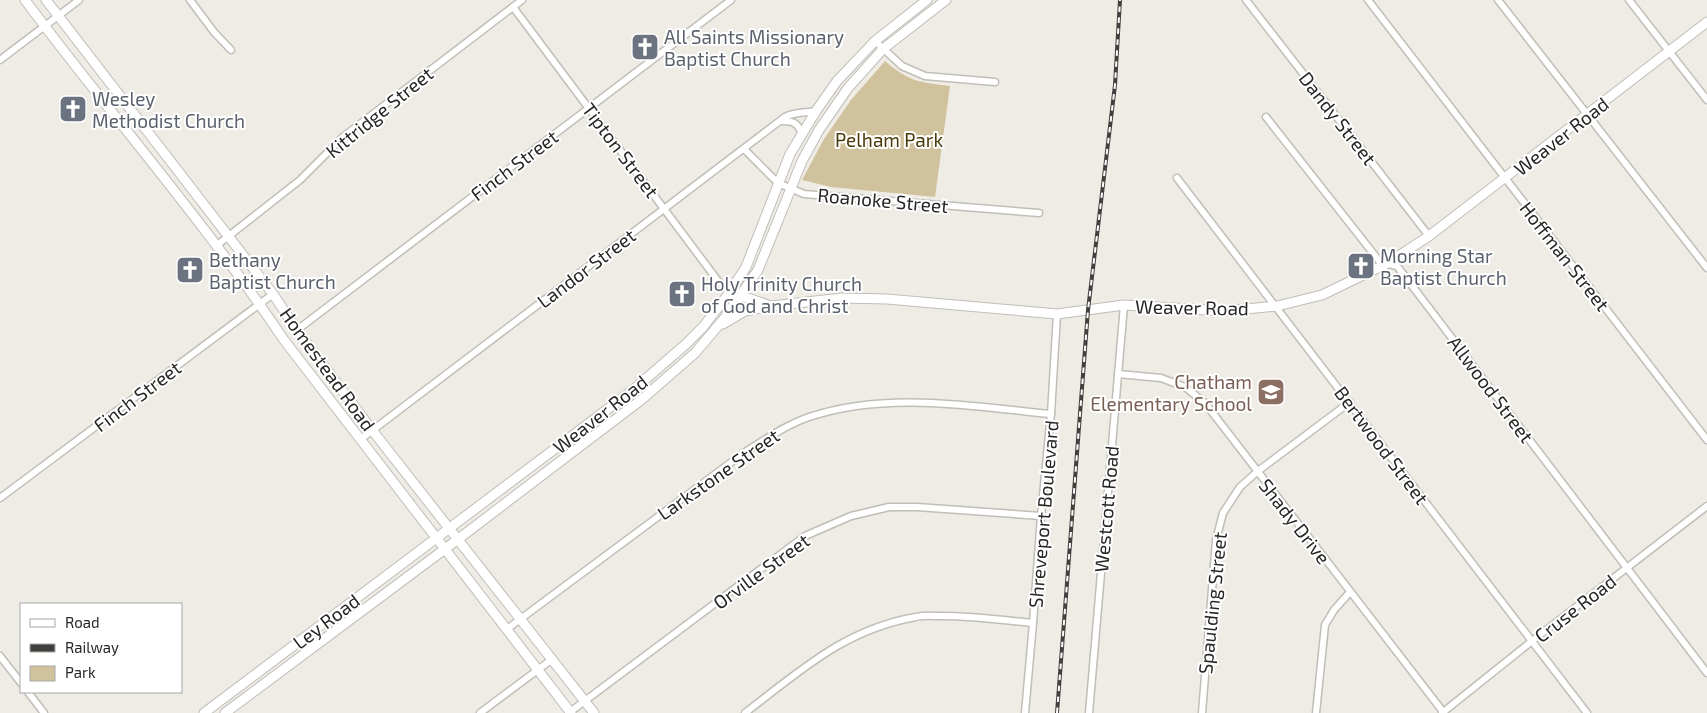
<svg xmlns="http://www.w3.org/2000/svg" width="1707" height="713" font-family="'Exo 2',sans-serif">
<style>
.green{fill:#d1c29e}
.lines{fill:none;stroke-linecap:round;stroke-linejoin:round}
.street-casing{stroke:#c0beb7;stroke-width:9}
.secondary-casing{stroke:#c0beb7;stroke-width:11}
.street{stroke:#fff;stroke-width:6}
.secondary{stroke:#fff;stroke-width:9}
.rail-casing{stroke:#41403d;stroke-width:4}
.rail{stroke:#fff;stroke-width:2;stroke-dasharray:5.5;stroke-linecap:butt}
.labels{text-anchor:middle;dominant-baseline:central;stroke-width:4;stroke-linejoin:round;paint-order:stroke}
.worship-label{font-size:19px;fill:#5b616d;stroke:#fff;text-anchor:start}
.street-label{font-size:19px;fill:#272624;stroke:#fff}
.park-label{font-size:19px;fill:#4b3a09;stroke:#fff}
.education-label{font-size:19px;fill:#785e54;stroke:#fff;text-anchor:end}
</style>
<rect width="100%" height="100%" fill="#eeece5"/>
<!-- green -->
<path class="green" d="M885,61C910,82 918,82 950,86L935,197L831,187L802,180L824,139L851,100Z"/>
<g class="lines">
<defs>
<g id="street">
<polyline points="190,0 214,32 231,50"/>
<polyline points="1246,0 1429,236"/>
<polyline points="1368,0 1707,440"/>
<polyline points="1498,0 1707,268"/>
<polyline points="1629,0 1707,100"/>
<polyline points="513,7 718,281 730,292"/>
<polyline points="875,41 902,66 925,76 995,82"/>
<polyline points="0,60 79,0"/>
<polyline points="1266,117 1380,262 1397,266 1707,673"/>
<path d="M782,121C794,121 798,123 802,135"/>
<polyline points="744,149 778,183 804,194 1039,213"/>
<polyline points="1177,178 1587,713"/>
<polyline points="216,246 300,180 343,137 522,0"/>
<polyline points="297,330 731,0"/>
<polyline points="1118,374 1161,378 1185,387 1205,403 1444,713"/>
<path d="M361,439L785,117C794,112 806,113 816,111"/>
<polyline points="0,498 273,294"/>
<path d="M507,629L745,452C766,439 786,425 809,417C886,391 971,406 1051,414"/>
<polyline points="0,656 21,683"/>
<polyline points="28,692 44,713"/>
<polyline points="570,712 805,536 851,516 889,507 917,507 1041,516"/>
<polyline points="480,713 551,660"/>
<path d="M745,713C800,671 845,629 916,617C924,615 934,616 942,616C973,616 1003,620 1033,623"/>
<polyline points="1025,713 1033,623 1041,516 1051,414 1057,314"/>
<polyline points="1089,713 1124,305"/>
<polyline points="1202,713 1216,540 1223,513 1240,487 1258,471 1350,402"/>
<polyline points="1316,713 1325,625 1334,610 1350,592"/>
<polyline points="1442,713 1532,641 1707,506"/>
</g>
<g id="secondary">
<path d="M25,0C110,114 205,222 284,340L571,713"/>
<polyline points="46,0 273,294 297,330 372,430 594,713"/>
<polyline points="730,292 771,306 842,298 887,299 1057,314 1124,305 1224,311 1277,306 1322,295 1388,263 1429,236 1707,22"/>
<polyline points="723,324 745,311 766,307"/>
<polyline points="204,713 633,390 686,344 703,327 730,292 746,267 790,154 816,111 837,81 875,41 927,0"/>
<polyline points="225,713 457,540 641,400 695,353 723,320 758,270 802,161 819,130 848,88 883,49 946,0"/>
</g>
</defs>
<!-- street casing -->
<use href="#street" class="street-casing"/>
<!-- secondary casing -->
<use href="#secondary" class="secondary-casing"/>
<!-- street -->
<use href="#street" class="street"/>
<!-- secondary -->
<use href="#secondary" class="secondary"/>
<defs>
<polyline id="rail" points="1057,713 1088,310 1115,85 1120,0"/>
</defs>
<!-- rail casing -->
<use href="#rail" class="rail-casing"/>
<!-- rail -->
<use href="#rail" class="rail"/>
</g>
<!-- icons -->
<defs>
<symbol id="church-square" viewBox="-11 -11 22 22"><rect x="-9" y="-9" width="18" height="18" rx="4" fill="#6b7280" stroke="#fff"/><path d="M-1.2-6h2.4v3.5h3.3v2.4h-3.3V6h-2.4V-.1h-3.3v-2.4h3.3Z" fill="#fff"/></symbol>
<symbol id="school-square" viewBox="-11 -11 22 22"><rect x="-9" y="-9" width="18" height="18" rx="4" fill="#8d6e63" stroke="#fff"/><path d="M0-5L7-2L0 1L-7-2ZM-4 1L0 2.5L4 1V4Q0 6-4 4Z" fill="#fff"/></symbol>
</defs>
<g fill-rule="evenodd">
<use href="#church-square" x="629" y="31" width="32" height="32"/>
<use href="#church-square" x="57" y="93" width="32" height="32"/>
<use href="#church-square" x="1345" y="250" width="32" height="32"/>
<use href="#church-square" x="174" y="254" width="32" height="32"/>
<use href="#church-square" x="666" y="278" width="32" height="32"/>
<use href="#school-square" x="1255" y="376" width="32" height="32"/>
</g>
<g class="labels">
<!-- worship labels -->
<g class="worship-label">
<text x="664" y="36">All Saints Missionary<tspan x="664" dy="22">Baptist Church</tspan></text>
<text x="92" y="98">Wesley<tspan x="92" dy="22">Methodist Church</tspan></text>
<text x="1380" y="255">Morning Star<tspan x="1380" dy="22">Baptist Church</tspan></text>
<text x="209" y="259">Bethany<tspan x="209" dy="22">Baptist Church</tspan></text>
<text x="701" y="283">Holy Trinity Church<tspan x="701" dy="22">of God and Christ</tspan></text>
</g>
<!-- street labels -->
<g class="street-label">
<text transform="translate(379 112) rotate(-39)">Kittridge Street</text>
<text transform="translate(1338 118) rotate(52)">Dandy Street</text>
<text transform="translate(1561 136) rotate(-38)">Weaver Road</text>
<text transform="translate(621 150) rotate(53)">Tipton Street</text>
<text transform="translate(514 165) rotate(-37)">Finch Street</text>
<text transform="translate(883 200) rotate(5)">Roanoke Street</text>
<text transform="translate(1565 256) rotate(52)">Hoffman Street</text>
<text transform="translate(586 268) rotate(-37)">Landor Street</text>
<text transform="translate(1192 307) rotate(1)">Weaver Road</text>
<text transform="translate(328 369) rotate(54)">Homestead Road</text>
<text transform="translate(1491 389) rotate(53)">Allwood Street</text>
<text transform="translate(137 396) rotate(-37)">Finch Street</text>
<text transform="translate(600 414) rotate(-38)">Weaver Road</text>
<text transform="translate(1382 445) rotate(53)">Bertwood Street</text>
<text transform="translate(718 474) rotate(-35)">Larkstone Street</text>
<text transform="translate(1106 509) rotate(-85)">Westcott Road</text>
<text transform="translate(1043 514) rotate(-85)">Shreveport Boulevard</text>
<text transform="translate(1295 521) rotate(52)">Shady Drive</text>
<text transform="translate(761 571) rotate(-36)">Orville Street</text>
<text transform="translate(1212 603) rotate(-84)">Spaulding Street</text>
<text transform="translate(1575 608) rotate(-38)">Cruse Road</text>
<text transform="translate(326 621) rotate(-37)">Ley Road</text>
</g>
<!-- park labels -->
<g class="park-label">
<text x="889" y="139">Pelham Park</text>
</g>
<!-- education labels -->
<g class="education-label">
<text x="1252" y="381">Chatham<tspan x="1252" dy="22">Elementary School</tspan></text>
</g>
</g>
<!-- legend -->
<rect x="20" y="603" width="162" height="90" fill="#ffffff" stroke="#a9a8a7"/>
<rect x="30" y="619" width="25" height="8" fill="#ffffff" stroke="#a9a8a7"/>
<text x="65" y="628" font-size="15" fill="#272624">Road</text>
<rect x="30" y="644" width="25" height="8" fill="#41403d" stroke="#a9a8a7"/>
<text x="65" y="653" font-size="15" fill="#272624">Railway</text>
<rect x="30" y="666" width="25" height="15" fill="#d1c29e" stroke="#a9a8a7"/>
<text x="65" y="678" font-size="15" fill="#272624">Park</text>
</svg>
